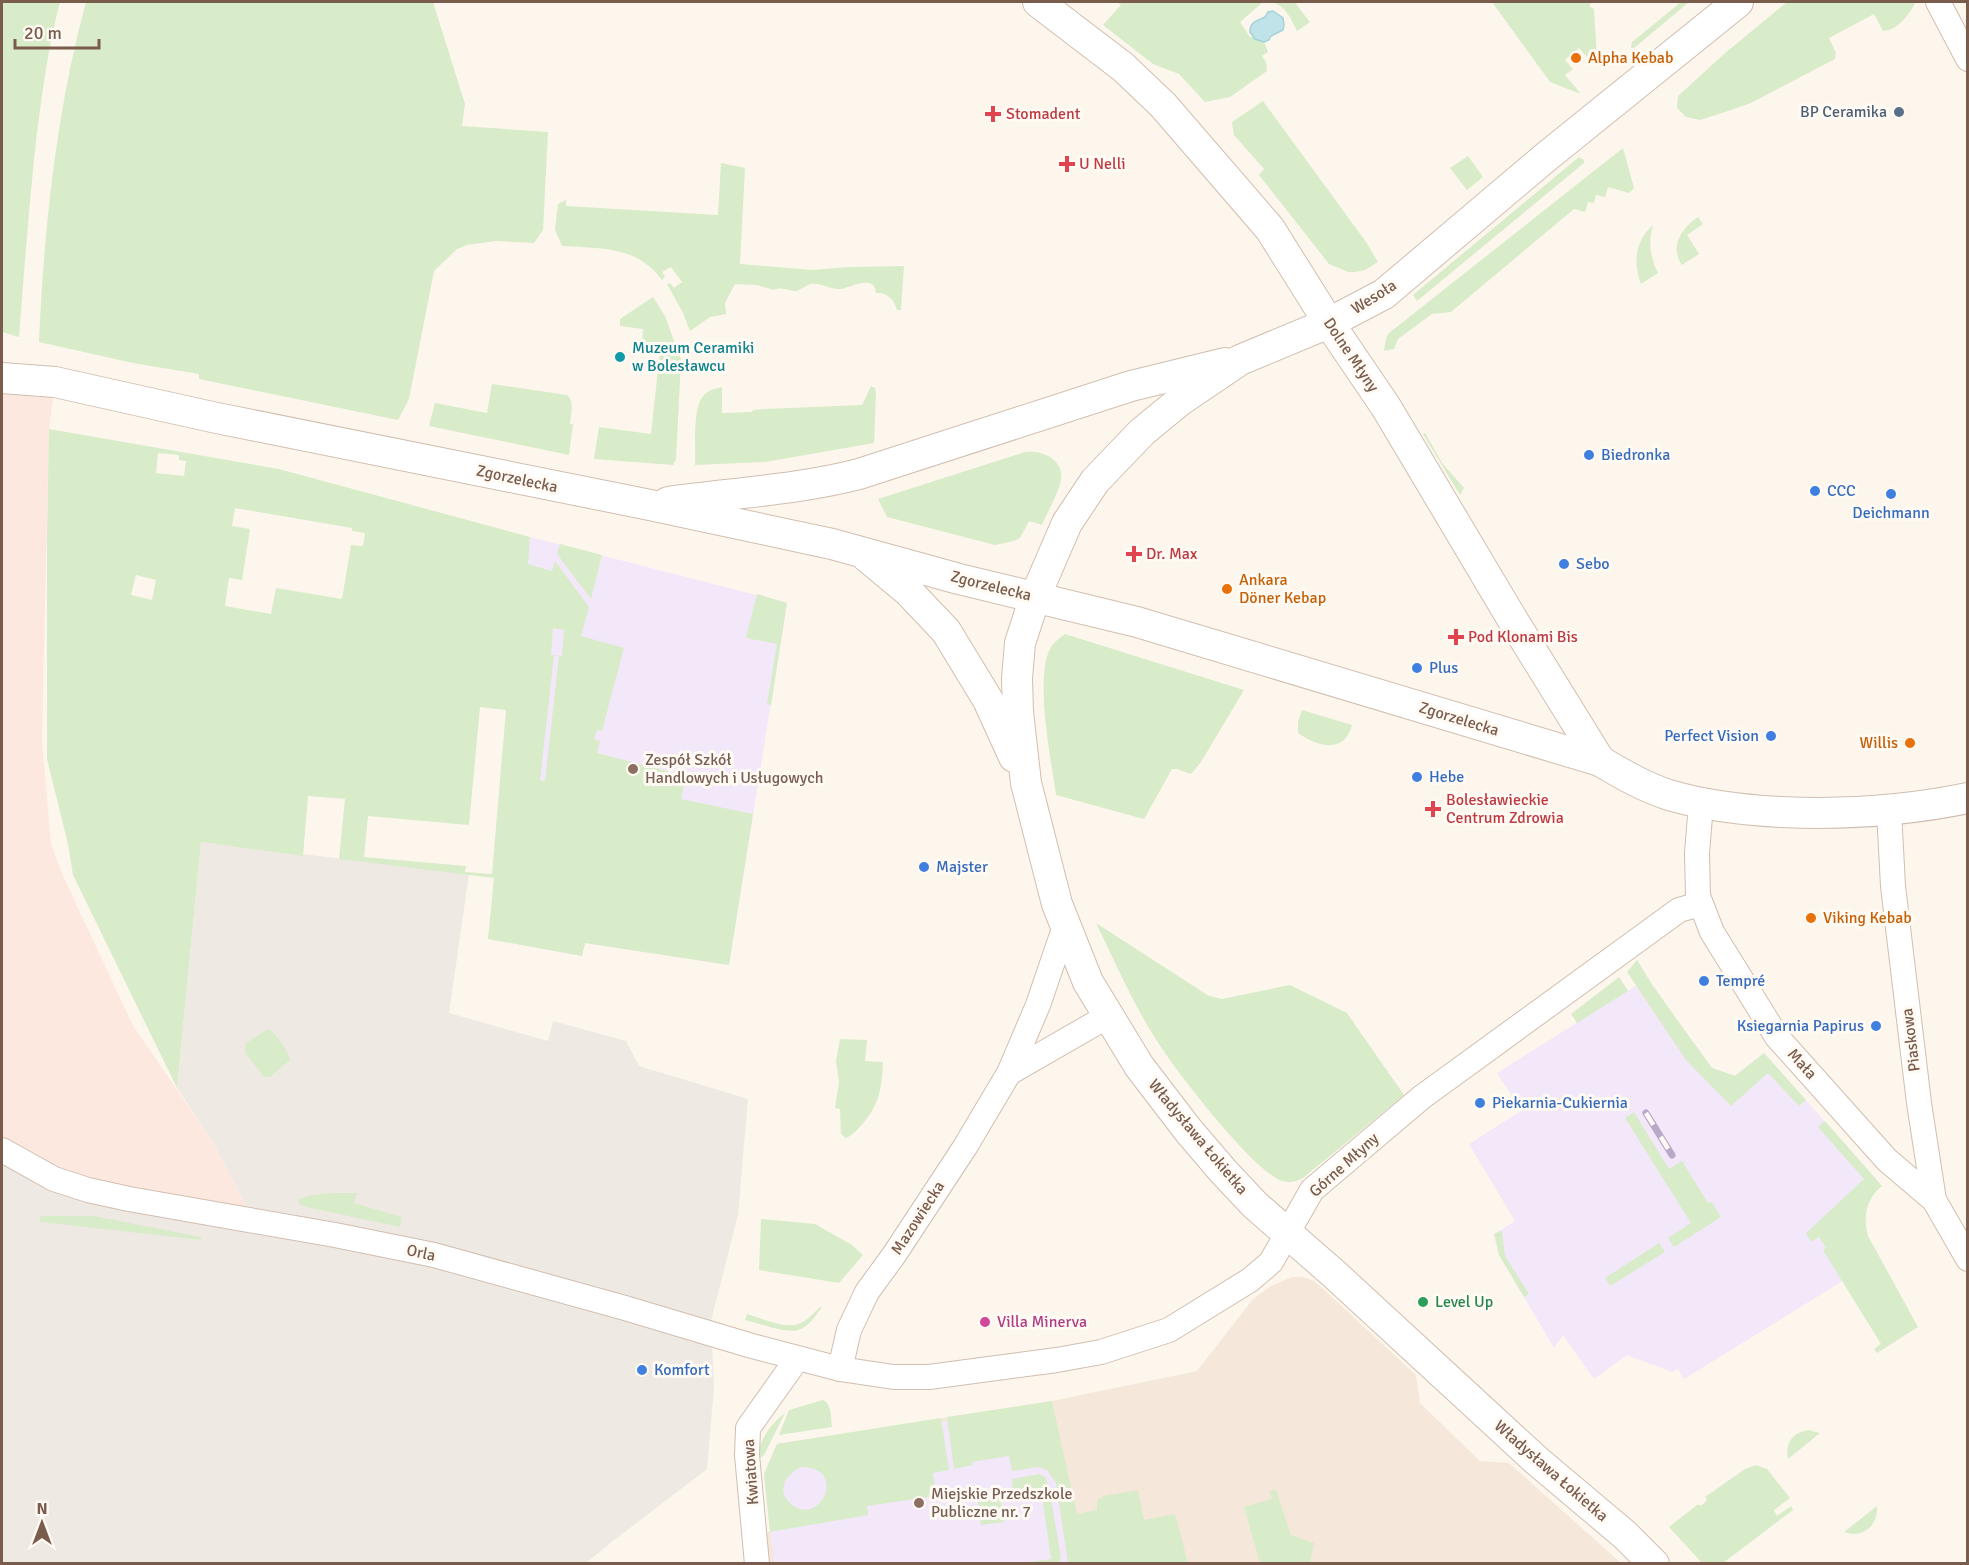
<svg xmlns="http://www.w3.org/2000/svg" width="1969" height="1565" font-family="Signika,sans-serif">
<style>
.residential{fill:#f5e8da}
.commercial{fill:#fde8e0}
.industrial{fill:#efe9e4}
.education{fill:#f3e8fa}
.green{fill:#d8ecc9;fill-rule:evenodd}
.water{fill:#bfe3e8;stroke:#a5d3da;stroke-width:1.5}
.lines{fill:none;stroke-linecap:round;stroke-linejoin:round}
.minor-casing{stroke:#d1beb0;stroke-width:26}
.tertiary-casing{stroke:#d1beb0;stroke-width:32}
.minor{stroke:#fff;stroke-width:24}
.tertiary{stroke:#fff;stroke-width:30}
.rail-casing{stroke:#b9a8c9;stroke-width:7}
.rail{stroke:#fffaf3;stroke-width:4.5;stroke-dasharray:14;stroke-linecap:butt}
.food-dot{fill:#e8710a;stroke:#fffaf3;stroke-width:2}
.service-dot{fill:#5c6f8a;stroke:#fffaf3;stroke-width:2}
.health-dot{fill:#e0444e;stroke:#fffaf3;stroke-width:2}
.culture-dot{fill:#0f9aa8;stroke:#fffaf3;stroke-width:2}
.shop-dot{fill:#3f7fe0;stroke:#fffaf3;stroke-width:2}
.education-dot{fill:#8d6e63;stroke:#fffaf3;stroke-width:2}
.leisure-dot{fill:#2e9e5b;stroke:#fffaf3;stroke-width:2}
.hotel-dot{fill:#d1479c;stroke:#fffaf3;stroke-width:2}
.labels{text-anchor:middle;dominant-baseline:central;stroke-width:6;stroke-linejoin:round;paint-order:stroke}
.food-label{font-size:16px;fill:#c56008;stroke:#fffaf3;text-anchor:start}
.service-label{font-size:16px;fill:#4e5e75;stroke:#fffaf3;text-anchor:end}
.health-label{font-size:16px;fill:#be3a42;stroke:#fffaf3;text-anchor:start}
.street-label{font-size:16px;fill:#7a5c4d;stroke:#fffaf3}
.culture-label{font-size:16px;fill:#0d838f;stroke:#fffaf3;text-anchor:start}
.shop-label{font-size:16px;fill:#366cbe;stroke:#fffaf3;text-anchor:start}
.education-label{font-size:16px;fill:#785e54;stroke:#fffaf3;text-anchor:start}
.leisure-label{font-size:16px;fill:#27864d;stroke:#fffaf3;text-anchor:start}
.hotel-label{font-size:16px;fill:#b23c85;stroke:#fffaf3;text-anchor:start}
</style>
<rect width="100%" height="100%" fill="#fdf6ec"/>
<!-- residential -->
<polygon class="residential" points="1292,1277 1301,1277 1312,1280 1320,1286 1416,1375 1420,1403 1480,1461 1509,1463 1621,1563 747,1564 746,1544 770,1531 764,1474 777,1444 1052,1401 1197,1371 1253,1299 1271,1286"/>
<!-- commercial -->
<polygon class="commercial" points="2,378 55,382 49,429 42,740 51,844 64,878 132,1024 214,1144 255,1222 129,1199 2,1150"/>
<!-- industrial -->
<polygon class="industrial" points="201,842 469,874 449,1013 548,1041 553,1021 626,1041 639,1066 748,1099 738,1215 711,1321 714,1387 707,1469 613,1541 586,1563 2,1564 2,1150 31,1167 254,1221 214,1144 177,1088"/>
<!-- education -->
<g class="education">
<polygon points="530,537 787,603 729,965 585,943 582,956 488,939"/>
<polygon points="1648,978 1707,1066 1735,1076 1764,1053 1876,1179 1837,1219 1846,1279 1684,1379 1678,1369 1672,1372 1627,1355 1594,1379 1563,1335 1554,1348 1499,1255 1494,1234 1515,1221 1469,1144 1521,1111 1497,1073"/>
<polygon points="1049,1405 1083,1563 774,1563 764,1474 775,1449"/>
</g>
<!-- green -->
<g class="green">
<path d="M2,2H60C48,47 42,94 36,141C29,206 24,271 19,337L2,332Z"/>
<path d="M86,2H433L465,104L462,126L548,132L543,230L534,243L496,241L467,245L457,249L434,271L409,399L398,420L199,379V374L133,363L39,342C44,228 56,112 86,2Z"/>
<polygon points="1117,2 1263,2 1240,22 1250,37 1253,37 1264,42 1268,52 1262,56 1266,62 1267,71 1230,97 1205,102 1179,74 1153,64 1103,25 1121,5"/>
<path d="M1272,2H1299L1296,4L1310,22L1297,31C1291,19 1286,6 1272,2Z"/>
<polygon points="1492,2 1592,2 1589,6 1594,9 1597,58 1607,71 1591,53 1587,57 1579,48 1565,60 1573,69 1565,75 1581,94 1550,82"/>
<polygon points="1681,2 1689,2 1634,48 1631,48 1632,42"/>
<path d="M1787,2H1916C1909,14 1899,30 1883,31L1874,14L1829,38L1836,53L1835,59L1751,103L1728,111L1700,120L1686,117L1677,108L1678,96L1724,54Z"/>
<polygon points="1263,101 1366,242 1378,262 1365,270 1355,272 1348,272 1329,264 1259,175 1264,169 1234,135 1232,122"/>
<polygon points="1623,148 1634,188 1629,193 1608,187 1605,197 1596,195 1594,203 1588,202 1585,212 1574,209 1451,312 1432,314 1398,339 1394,349 1384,351 1386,338 1389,333"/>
<polygon points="1468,156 1483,177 1467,190 1450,168"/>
<polygon points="1579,157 1584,160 1584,163 1417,301 1413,295"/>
<path d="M721,163L745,168L740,264L813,270L849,267L904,266L901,310H897C894,299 887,292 876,293C875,273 850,288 840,289C830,289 819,282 810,284C806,286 801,289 797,291C789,291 782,286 774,290L757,285L735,284L725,303L726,314L710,317L690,331L683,313L667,284L670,283L674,288L682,282L671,267L662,272L665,277L662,280C636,245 601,249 562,246L555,230L558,204L566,200V206L718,215Z"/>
<path d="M1698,217L1703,224L1687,235L1699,254L1682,265C1669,246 1682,228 1698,217Z"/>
<path d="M1653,225C1648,242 1650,257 1658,273L1641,284C1633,263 1635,241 1653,225Z"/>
<polygon points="653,297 665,316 681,360 676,459 673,465 594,459 599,427 651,434 660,351 642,349 643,329 620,326 620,319"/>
<path d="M492,384L567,395C575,402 571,413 570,424H573L569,455L429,426L435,403L487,413Z"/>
<path d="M871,386L875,388L876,393L874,443L765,462L695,465C696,448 692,407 704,395C709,390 716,388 722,387V413L752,412L753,410L765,409L862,405Z"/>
<path d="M49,429L279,469L530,537L528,564L552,571L555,561L589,607L581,636L624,648L602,731L597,730L594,739L600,741L597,753L686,776L681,799L753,814L729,965L585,943L582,956L488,939L494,878L339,859L345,799L308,796L303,856L201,842L177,1088L73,875L68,844L47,759V536ZM158,453L179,455V460L186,461L184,476L156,473ZM235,508L352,528V531L365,533L363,546L351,545L342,599L276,588L271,614L225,606L229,578L242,580L250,529L232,526ZM136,575L156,580L152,600L131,595ZM553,628L564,630L562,656L551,655ZM554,656H559L545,781L540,780ZM480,707L506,710L492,874L465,872L466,866L364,857L368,816L469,825Z"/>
<polygon points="1425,433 1442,463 1464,488 1460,495 1423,434"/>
<path d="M1025,452C1042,450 1064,459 1061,480C1059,492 1047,513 1042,525L1029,521L1020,538L1014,541L995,545L887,517L878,499Z"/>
<polygon points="560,544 602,555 591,599 557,554"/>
<polygon points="757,594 787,603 771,705 767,704 777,644 746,638"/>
<path d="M1065,634L1244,690L1201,762L1191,774L1177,769H1172L1144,819L1056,795C1051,759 1034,677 1051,647C1054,642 1060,638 1065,634Z"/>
<path d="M1302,710L1352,725C1345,754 1317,747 1298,733V722Z"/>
<path d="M1096,923L1209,996L1222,999L1290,985L1347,1013L1404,1095L1303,1178C1296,1182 1290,1183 1282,1181C1253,1171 1175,1070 1157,1041C1133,1004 1115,962 1096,923Z"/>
<polygon points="1637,960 1653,986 1712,1068 1735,1076 1764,1053 1806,1100 1799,1106 1768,1073 1731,1106 1686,1060 1627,972"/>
<polygon points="1619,977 1628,991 1577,1023 1571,1014"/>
<path d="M268,1029C277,1034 287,1050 290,1060L270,1077H264L245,1053L246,1043Z"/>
<path d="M840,1039L867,1040L865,1061L883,1062C882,1086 880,1103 864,1122C859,1128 853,1135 846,1138L841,1134L840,1109L835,1108L839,1082L836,1061Z"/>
<polygon points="1634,1112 1669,1169 1682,1161 1708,1203 1712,1202 1721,1217 1674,1247 1668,1238 1691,1223 1625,1118"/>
<path d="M1825,1121L1882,1186C1866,1199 1863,1216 1868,1236L1918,1327L1877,1353L1874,1349L1881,1344L1823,1250L1826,1248L1819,1237L1811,1242L1806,1233L1864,1179L1818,1127Z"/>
<polygon points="335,1193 357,1193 354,1203 402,1217 400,1227 302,1206 298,1202 300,1199 312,1195"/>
<polygon points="40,1216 94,1216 201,1237 201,1240 40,1222"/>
<polygon points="761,1219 815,1224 852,1245 863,1255 839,1283 759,1270"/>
<polygon points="1502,1231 1505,1256 1529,1294 1524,1297 1499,1255 1494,1234"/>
<polygon points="1659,1243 1665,1252 1610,1286 1605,1278"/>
<path d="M820,1307H822C816,1315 809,1327 798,1330C786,1334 758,1323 745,1320L747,1314C762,1318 785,1330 801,1323C808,1320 814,1312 820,1307Z"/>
<path d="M823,1400C832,1404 831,1418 832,1427L779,1435L789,1410Z"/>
<polygon points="1052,1401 1077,1514 1097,1510 1097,1501 1103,1496 1138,1490 1144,1520 1175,1514 1188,1563 1068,1563 1056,1483 1047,1470 1038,1467 1012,1471 1009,1456 972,1462 973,1465 954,1469 947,1417"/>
<path d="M785,1413L764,1455L757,1460C759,1441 769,1425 785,1413Z"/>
<path d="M941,1418L949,1470L933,1473L936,1496L867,1506L868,1515L770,1532L764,1474L777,1444ZM801,1467C850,1467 819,1530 790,1503C776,1490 786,1474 801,1467Z"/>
<path d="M1808,1430L1820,1433L1788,1459C1785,1443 1792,1433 1808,1430Z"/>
<polygon points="1756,1465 1767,1469 1790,1498 1774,1510 1777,1516 1791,1506 1793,1510 1723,1563 1702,1563 1669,1527 1697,1505 1702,1505 1707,1500 1705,1497 1745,1469"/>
<polygon points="1039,1474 1045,1477 1049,1486 1061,1558 1059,1563 1022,1563 1051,1559 1041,1490 1000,1496 1004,1522 981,1525 977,1497 1013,1491 1012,1479"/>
<polygon points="1276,1490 1291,1535 1314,1543 1310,1563 1260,1563 1244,1507 1272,1499 1269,1491"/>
<path d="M1877,1506C1878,1526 1863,1539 1844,1532Z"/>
</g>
<!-- water -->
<path class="water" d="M1273,11L1283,18L1284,25L1283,30L1271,36L1269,40L1264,42L1255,39L1250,32C1250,21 1257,21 1265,17L1268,12Z"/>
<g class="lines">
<defs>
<g id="minor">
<polyline points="1938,2 1968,59"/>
<polyline points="1701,804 1697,853 1698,896 1712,932 1777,1037 1887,1160 1934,1200"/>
<polyline points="1889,811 1893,886 1919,1103 1934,1200 1968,1259"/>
<polyline points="1009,1073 1108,1016"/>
<polyline points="2,1150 54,1179 88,1190 129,1199 335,1235 434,1255 625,1308 752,1346 840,1369 894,1377 929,1377 1057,1360 1101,1352 1169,1330 1250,1280 1271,1262 1312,1190 1422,1097 1679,910 1700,904"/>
<polyline points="840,1369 849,1330 867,1292 894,1255 965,1147 1009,1073 1038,1005 1065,926"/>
<polyline points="757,1564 747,1455 748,1428 797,1359"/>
</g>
<g id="tertiary">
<polyline points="1038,2 1123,67 1163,105 1270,229 1329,323 1386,407 1514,622 1600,761"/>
<path d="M2,378L55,382L212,417L650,505L832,544L959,579L1137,622L1600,761C1622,774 1644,787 1669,795C1706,806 1743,810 1781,812C1845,815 1905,811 1968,798"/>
<path d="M668,502C732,493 797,490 859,474L1131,386L1225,363"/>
<polyline points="867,557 908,591 946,631 988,700 1014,757"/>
<polyline points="1654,1564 1625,1535 1536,1460 1333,1273 1255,1205 1223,1171 1188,1130 1139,1066 1088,982 1057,904 1026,783 1018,712 1017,678 1020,643 1035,597 1067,523 1095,481 1142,432 1181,400 1240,360 1329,323 1384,294 1546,157 1738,2"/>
</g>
</defs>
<!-- minor casing -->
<use href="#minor" class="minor-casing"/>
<!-- tertiary casing -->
<use href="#tertiary" class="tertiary-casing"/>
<!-- minor -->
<use href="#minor" class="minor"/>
<!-- tertiary -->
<use href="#tertiary" class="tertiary"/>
<defs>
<polyline id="rail" points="1646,1113 1672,1155"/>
</defs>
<!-- rail casing -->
<use href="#rail" class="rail-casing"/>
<!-- rail -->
<use href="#rail" class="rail"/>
</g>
<!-- markers -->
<g class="food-dot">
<circle cx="1576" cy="58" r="6"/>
<circle cx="1227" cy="589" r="6"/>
<circle cx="1910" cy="743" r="6"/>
<circle cx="1811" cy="918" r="6"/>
</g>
<circle class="service-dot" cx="1899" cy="112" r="6"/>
<g class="health-dot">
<path d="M990 105h6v6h6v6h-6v6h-6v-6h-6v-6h6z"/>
<path d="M1064 155h6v6h6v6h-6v6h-6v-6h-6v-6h6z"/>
<path d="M1131 545h6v6h6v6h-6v6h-6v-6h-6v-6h6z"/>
<path d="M1453 628h6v6h6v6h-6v6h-6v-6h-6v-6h6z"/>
<path d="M1430 800h6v6h6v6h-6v6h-6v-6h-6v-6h6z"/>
</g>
<circle class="culture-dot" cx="620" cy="357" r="6"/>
<g class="shop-dot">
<circle cx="1589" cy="455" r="6"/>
<circle cx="1815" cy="491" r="6"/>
<circle cx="1891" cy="494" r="6"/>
<circle cx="1564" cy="564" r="6"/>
<circle cx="1417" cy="668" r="6"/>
<circle cx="1771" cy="736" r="6"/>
<circle cx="1417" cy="777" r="6"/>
<circle cx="924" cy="867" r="6"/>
<circle cx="1704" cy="981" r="6"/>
<circle cx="1876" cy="1026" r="6"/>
<circle cx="1480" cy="1103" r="6"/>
<circle cx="642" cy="1370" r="6"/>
</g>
<g class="education-dot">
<circle cx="633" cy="769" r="6"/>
<circle cx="919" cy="1503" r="6"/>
</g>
<circle class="leisure-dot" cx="1423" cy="1302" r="6"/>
<circle class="hotel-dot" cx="985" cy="1322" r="6"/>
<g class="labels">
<!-- food labels -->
<g class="food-label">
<text x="1588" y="58">Alpha Kebab</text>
<text x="1239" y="580">Ankara<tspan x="1239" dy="18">Döner Kebap</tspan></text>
<text x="1898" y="743" text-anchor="end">Willis</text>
<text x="1823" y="918">Viking Kebab</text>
</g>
<!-- service labels -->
<g class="service-label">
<text x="1887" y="112">BP Ceramika</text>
</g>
<!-- health labels -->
<g class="health-label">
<text x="1006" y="114">Stomadent</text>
<text x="1079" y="164">U Nelli</text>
<text x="1146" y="554">Dr. Max</text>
<text x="1468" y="637">Pod Klonami Bis</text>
<text x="1446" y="800">Bolesławieckie<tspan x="1446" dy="18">Centrum Zdrowia</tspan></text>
</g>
<!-- street labels -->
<g class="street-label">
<text transform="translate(1374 297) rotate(-32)">Wesoła</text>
<text transform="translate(1351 355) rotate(56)">Dolne Młyny</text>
<text transform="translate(517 479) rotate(12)">Zgorzelecka</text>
<text transform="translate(991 586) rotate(14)">Zgorzelecka</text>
<text transform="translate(1459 719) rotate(17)">Zgorzelecka</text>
<text transform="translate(1911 1040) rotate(-97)">Piaskowa</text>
<text transform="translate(1802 1064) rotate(48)">Mała</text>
<text transform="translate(1198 1137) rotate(50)">Władysława Łokietka</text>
<text transform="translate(1344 1165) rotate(-42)">Górne Młyny</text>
<text transform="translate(918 1218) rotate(-57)">Mazowiecka</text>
<text transform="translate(421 1253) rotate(12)">Orla</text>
<text transform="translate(1551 1471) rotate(41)">Władysława Łokietka</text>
<text transform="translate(751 1472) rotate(-94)">Kwiatowa</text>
</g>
<!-- culture labels -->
<g class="culture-label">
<text x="632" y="348">Muzeum Ceramiki<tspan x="632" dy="18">w Bolesławcu</tspan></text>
</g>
<!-- shop labels -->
<g class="shop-label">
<text x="1601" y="455">Biedronka</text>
<text x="1827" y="491">CCC</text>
<text x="1891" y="513" text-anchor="middle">Deichmann</text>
<text x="1576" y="564">Sebo</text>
<text x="1429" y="668">Plus</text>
<text x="1759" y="736" text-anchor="end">Perfect Vision</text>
<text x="1429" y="777">Hebe</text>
<text x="936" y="867">Majster</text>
<text x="1716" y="981">Tempré</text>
<text x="1864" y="1026" text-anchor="end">Ksiegarnia Papirus</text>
<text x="1492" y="1103">Piekarnia-Cukiernia</text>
<text x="654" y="1370">Komfort</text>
</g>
<!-- education labels -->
<g class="education-label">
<text x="645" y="760">Zespół Szkół<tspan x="645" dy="18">Handlowych i Usługowych</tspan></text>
<text x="931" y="1494">Miejskie Przedszkole<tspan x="931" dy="18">Publiczne nr. 7</tspan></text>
</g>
<!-- leisure labels -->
<g class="leisure-label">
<text x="1435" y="1302">Level Up</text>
</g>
<!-- hotel labels -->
<g class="hotel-label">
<text x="997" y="1322">Villa Minerva</text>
</g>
</g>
<!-- border -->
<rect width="1969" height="1565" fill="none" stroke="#7a5c4d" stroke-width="6"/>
<!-- north arrow -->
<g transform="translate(42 1523)" stroke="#fffaf3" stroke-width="4.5" paint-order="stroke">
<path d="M0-4.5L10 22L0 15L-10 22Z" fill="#7a5c4d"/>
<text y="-9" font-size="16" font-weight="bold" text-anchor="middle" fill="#7a5c4d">N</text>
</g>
<!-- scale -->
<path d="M15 39v9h84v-9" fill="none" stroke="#7a5c4d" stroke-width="3"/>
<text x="24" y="39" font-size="18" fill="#7a5c4d" stroke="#fffaf3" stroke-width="4.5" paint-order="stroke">20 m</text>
</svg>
